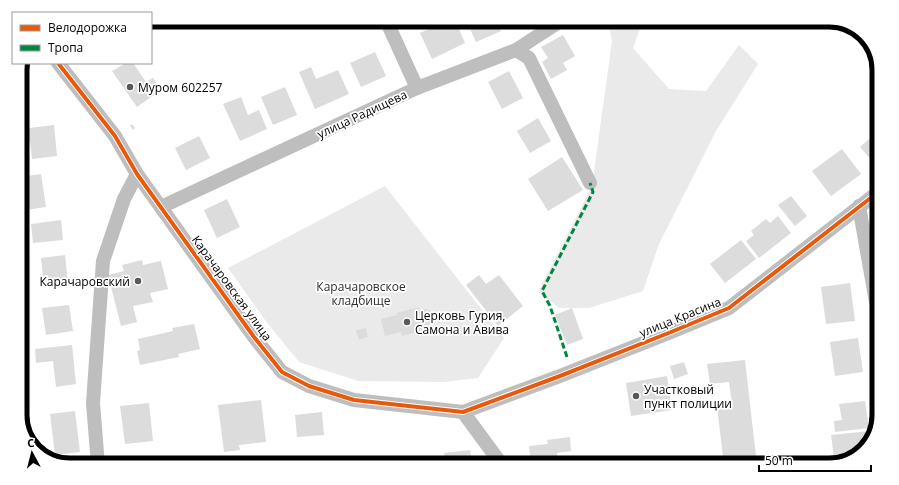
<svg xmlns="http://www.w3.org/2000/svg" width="899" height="485" font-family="'Open Sans',sans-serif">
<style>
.green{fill:#eaeaea}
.building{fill:#dcdcdc}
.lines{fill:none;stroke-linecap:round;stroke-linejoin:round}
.minor{stroke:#bebebe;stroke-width:14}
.quiet{stroke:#00873e;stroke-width:3;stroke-dasharray:6 3;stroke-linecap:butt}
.cycleway-casing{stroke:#fff;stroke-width:6}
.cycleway{stroke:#e8590c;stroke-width:4}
.poi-dot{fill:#595959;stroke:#fff;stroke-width:1.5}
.labels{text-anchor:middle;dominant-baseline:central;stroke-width:3.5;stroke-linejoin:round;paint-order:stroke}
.poi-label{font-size:12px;fill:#000;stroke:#fff;text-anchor:start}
.street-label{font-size:12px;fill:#000;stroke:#fff}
.park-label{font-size:12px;fill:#2f2f2f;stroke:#fff}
.rim{fill:none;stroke:#000;stroke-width:5}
</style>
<rect width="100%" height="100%" fill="#fff"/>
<!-- green -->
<g class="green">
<polygon points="608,20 643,20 633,48 669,89 706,91 739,45 758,64 716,131 659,244 643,291 589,308 559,308 538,292 592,186 612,41"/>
<polygon points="385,186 504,338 478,378 444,382 358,381 299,362 265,320 228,268"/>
</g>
<!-- building -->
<g class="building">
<polygon points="448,20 455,20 465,43 432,59 420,33"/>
<polygon points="466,20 496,20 501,31 476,42"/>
<polygon points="563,35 575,56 563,63 567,70 551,79 542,62 548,58 541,47"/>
<polygon points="375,52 386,76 361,87 350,63"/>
<polygon points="126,63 133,63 146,82 153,78 161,90 137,107 112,71"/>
<polygon points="311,67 316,79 338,70 349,94 315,109 299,72"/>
<polygon points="509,71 523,98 502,109 488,82"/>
<polygon points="285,87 297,115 273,125 261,97"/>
<polygon points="241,97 248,115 259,110 267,129 240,141 223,104"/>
<polygon points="538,118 551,141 530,153 517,131"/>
<polygon points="132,124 135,128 133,130 130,126"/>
<polygon points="54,125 57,156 32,159 30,142 23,143 21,129"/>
<polygon points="878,131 878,161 874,163 860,147"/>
<polygon points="199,136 210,158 186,170 175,148"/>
<polygon points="842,149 861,174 831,196 812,171"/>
<polygon points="562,157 583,190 548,211 528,179"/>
<polygon points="41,174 46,207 20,211 20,177"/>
<polygon points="791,196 807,216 795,226 778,205"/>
<polygon points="227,199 240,227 217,238 204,210"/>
<polygon points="778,216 791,233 759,258 746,241 754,235 751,231 766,219 770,223"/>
<polygon points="61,220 63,240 33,243 31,224"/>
<polygon points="741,240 756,259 725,283 710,264"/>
<polygon points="65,255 68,284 44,287 41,258"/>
<polygon points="142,260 143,265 161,261 168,289 150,293 153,302 133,306 137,322 121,326 108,275 124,271 122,265"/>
<polygon points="479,275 486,284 499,275 523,306 498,326 466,285"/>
<polygon points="850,283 855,321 826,324 821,287"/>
<polygon points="69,305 73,331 46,335 42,308"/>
<polygon points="419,307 420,310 426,309 431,311 434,315 434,320 430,324 424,326 425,330 402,336 401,332 385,336 381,319 397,315 396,313"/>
<polygon points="572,308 583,339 567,345 555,315"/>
<polygon points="194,324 200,349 178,354 179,357 140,365 137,351 140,350 138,339 173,331 172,328"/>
<polygon points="366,328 368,337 359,340 356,330"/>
<polygon points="858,338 863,372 835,376 830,342"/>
<polygon points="72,345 76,384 56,387 53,361 36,363 35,349"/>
<polygon points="745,360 757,465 724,465 717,406 732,404 729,382 710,384 707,364"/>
<polygon points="684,362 688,374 674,379 670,366"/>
<polygon points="667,376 672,410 631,416 626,383"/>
<polygon points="261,400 266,442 239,445 240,450 224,452 218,405"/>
<polygon points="865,401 869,428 835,432 834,421 842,420 839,404"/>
<polygon points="149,403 153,441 125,444 120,406"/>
<polygon points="75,411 80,452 55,455 50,414"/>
<polygon points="322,412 324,435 297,437 295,415"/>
<polygon points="870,431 871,440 858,455 834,458 831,435"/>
<polygon points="570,437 571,451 557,453 558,460 531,463 529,446 548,444 547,440"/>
<polygon points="470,450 472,465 446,465 444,453"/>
</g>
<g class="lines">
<!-- minor -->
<g class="minor">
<polyline points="386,20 417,88"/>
<polyline points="516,50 529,58 590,183"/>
<polyline points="58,63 115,136 137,174 254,337 282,372 309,386 354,400 463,412 560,376 671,332 729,308 877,193"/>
<polyline points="859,206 876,302"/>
<polyline points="161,207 417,88 516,50 562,20"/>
<polyline points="463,412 499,461 500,465"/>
<polyline points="98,465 93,403 103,261 124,199 137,174"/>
</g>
<!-- quiet -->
<polyline class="quiet" points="567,357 550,306 542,291 593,192 590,183"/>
<defs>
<polyline id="cycleway" points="58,63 115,136 137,174 254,337 282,372 309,386 354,400 463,412 560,376 671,332 729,308 877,193"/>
</defs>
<!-- cycleway casing -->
<use href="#cycleway" class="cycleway-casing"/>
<!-- cycleway -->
<use href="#cycleway" class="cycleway"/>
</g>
<!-- markers -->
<g class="poi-dot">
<circle cx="130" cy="87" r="4"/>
<circle cx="138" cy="281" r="4"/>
<circle cx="407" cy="322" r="4"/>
<circle cx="636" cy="396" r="4"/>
</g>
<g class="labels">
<!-- poi labels -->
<g class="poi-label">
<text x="138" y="87">Муром 602257</text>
<text x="130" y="281" text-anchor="end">Карачаровский</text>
<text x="415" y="315">Церковь Гурия,<tspan x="415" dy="14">Самона и Авива</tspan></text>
<text x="644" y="389">Участковый<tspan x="644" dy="14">пункт полиции</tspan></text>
</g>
<!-- street labels -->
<g class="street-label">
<text transform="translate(362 114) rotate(-25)">улица Радищева</text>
<text transform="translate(232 288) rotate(54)">Карачаровская улица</text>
<text transform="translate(680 317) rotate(-22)">улица Красина</text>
</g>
<!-- park labels -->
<g class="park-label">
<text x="361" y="286">Карачаровское<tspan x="361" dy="14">кладбище</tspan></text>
</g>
</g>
<!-- crop -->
<path d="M0 0H899V485H0ZM70 27H829A43 43 0 0 1 872 70V415A43 43 0 0 1 829 458H70A43 43 0 0 1 27 415V70A43 43 0 0 1 70 27Z" fill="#fff" fill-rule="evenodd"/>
<path class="rim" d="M70 27H829A43 43 0 0 1 872 70V415A43 43 0 0 1 829 458H70A43 43 0 0 1 27 415V70A43 43 0 0 1 70 27Z"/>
<!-- legend -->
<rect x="12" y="12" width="140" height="52" fill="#ffffff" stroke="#999999"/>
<rect x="20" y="25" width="20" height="6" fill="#e8590c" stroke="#999999"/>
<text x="48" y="32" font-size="12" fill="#000000">Велодорожка</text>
<rect x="20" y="45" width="20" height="6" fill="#00873e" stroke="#999999"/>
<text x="48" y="52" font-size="12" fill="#000000">Тропа</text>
<!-- north arrow -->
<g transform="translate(32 453) rotate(353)" stroke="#ffffff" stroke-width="3" paint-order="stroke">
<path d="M0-3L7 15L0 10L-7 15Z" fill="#000000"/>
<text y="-6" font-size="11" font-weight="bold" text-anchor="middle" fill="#000000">С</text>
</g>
<!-- scale -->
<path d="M759 465v6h112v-6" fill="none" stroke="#000000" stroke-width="2"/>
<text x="765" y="465" font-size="12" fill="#000000" stroke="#ffffff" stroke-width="3" paint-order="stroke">50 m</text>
</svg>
